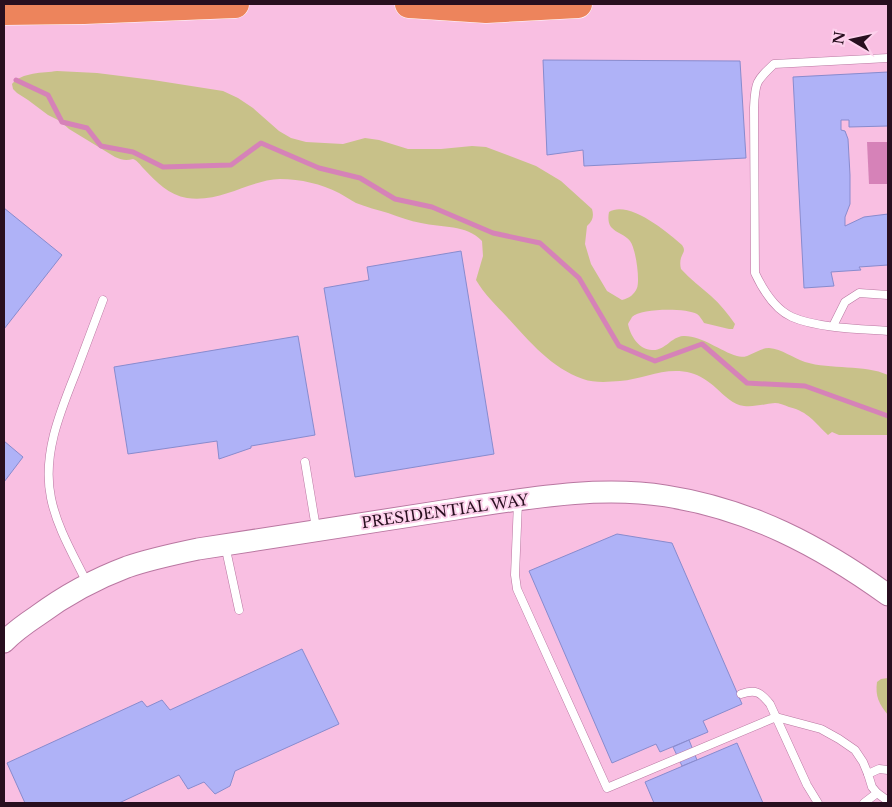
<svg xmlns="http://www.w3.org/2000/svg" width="892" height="807" font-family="'Libre Baskerville',serif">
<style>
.green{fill:#c8c189}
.water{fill:#d682b8}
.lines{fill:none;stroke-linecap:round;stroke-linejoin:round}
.stream{stroke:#d682b8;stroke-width:5}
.building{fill:#afb2f7;stroke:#888bce}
.lane-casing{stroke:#b977a1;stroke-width:9}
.secondary-casing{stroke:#b977a1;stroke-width:23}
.highway-casing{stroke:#fff;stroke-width:29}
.lane{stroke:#fff;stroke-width:8}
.secondary{stroke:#fff;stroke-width:21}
.highway{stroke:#ed845c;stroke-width:28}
.labels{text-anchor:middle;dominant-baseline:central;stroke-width:4;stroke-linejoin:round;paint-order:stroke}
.street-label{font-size:15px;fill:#280f1f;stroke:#fdd1ec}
</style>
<rect width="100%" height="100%" fill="#f9bfe2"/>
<!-- green -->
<g class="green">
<path d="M57,71L97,73L153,80L223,91L238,98L253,108L279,131L291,138L306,142L343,144L365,138L379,140L408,149H441L472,146L486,147L536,166L561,181L592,209C594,216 593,221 587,226L585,244L591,264L607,291L622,300C629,298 634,295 637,288C640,280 636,249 630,241C626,235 616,233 611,227C608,223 608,217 609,212C629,200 667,232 682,245C686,251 683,252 681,258C680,261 680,265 681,269C690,279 701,287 711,296C720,304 728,314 735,324L733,329H729L704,323C702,320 700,316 697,314C686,308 641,308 632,317C631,319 629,322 628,324C630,335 639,350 652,350C665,351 671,337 683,336C701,335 720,351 737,356C748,360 757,348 769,348C782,349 793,358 805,362C831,370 864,364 888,375V435H839L832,432L828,435C814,422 809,412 789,407C784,405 779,403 775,403C765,404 755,407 744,406C733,405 724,395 716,388C710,382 699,375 691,373C666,366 644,379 620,381C608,382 594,383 583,379C551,368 529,341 507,317C496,305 484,294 476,280L483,256L482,241C466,224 442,228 421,223C410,221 399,217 388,213C378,210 366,207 356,203C350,200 345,196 339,193C321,184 301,179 280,179C249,180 221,203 187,198C169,195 156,182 144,169C140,165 138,161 133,159C126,161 122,160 115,157L69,129L60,121L48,115L28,100L17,93L13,89L12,84C22,72 43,73 57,71Z"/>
<path d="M888,678V715C879,704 875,696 877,682L881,679Z"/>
</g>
<!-- water -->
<polygon class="water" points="867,142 888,142 888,184 869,184"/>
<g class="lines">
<!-- stream -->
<polyline class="stream" points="16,80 48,95 62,122 87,128 101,146 133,152 163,167 231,165 261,143 319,168 360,178 395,199 432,207 493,233 540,243 579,278 619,346 655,361 702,344 747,383 805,386 888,416"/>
</g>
<!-- building -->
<g class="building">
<polygon points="543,60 740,61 746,158 584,166 583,150 547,155"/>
<polygon points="888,72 888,126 849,127 849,120 841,120 841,130 845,131 848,139 850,175 850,204 845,217 845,226 864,217 888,214 888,265 859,267 861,270 831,272 834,286 804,288 793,77"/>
<polygon points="4,208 62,255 4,329"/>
<polygon points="461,251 494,454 355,477 324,288 369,280 367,267"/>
<polygon points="298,336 315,435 251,446 251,448 219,459 217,441 128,454 114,367"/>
<polygon points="4,441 23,457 4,482"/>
<polygon points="617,534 672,543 742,704 703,721 708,732 660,752 656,744 612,763 529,571"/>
<polygon points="302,649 339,724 235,771 230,786 215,794 204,782 188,789 179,775 119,803 25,803 7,763 142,701 147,707 162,700 170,710"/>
<polygon points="689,740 697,760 682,766 673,747"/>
<polygon points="737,743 763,803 654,803 645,782"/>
</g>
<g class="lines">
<defs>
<g id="lane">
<path d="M888,58L774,64C756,81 755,82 754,108L755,273C763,290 774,309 792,317C817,328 861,329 888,331"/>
<polyline points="833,326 845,302 859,293 888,295"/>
<polyline points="305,462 316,528"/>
<polyline points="518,502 515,575 517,589 607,788 776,717 821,729 839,739 855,750 863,762 868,774"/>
<polyline points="225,545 239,610"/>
<path d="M87,583C74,556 57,528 51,498C42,455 60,412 76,372C85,348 94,324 103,300"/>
<path d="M741,694C756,689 760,692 770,704L807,785L818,803"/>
<polyline points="877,793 888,801"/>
<polyline points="864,803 877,793 872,787 868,774 879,769 888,770"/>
</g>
<path id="secondary" d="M4,642C14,632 25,624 37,616C64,596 95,579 127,567C150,559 174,554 198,549C284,535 370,522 456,509C525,499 596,485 666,496C750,509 820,546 888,595"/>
<g id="highway">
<polyline points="409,4 486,9 578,4"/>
<polyline points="4,11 84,10 235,4"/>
</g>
</defs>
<!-- lane casing -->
<use href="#lane" class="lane-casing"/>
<!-- secondary casing -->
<use href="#secondary" class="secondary-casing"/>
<!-- highway casing -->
<use href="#highway" class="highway-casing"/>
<!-- lane -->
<use href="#lane" class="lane"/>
<!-- secondary -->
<use href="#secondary" class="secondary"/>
<!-- highway -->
<use href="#highway" class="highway"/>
</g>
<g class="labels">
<!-- street labels -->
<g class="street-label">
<text transform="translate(445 511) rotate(-8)">PRESIDENTIAL WAY</text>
</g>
</g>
<!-- border -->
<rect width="892" height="807" fill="none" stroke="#280f1f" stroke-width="10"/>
<!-- north arrow -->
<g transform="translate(852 40) rotate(279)" stroke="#fdd1ec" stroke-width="4" paint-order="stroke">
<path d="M0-4L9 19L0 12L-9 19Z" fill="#280f1f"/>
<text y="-8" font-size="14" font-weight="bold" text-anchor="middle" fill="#280f1f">N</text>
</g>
</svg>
